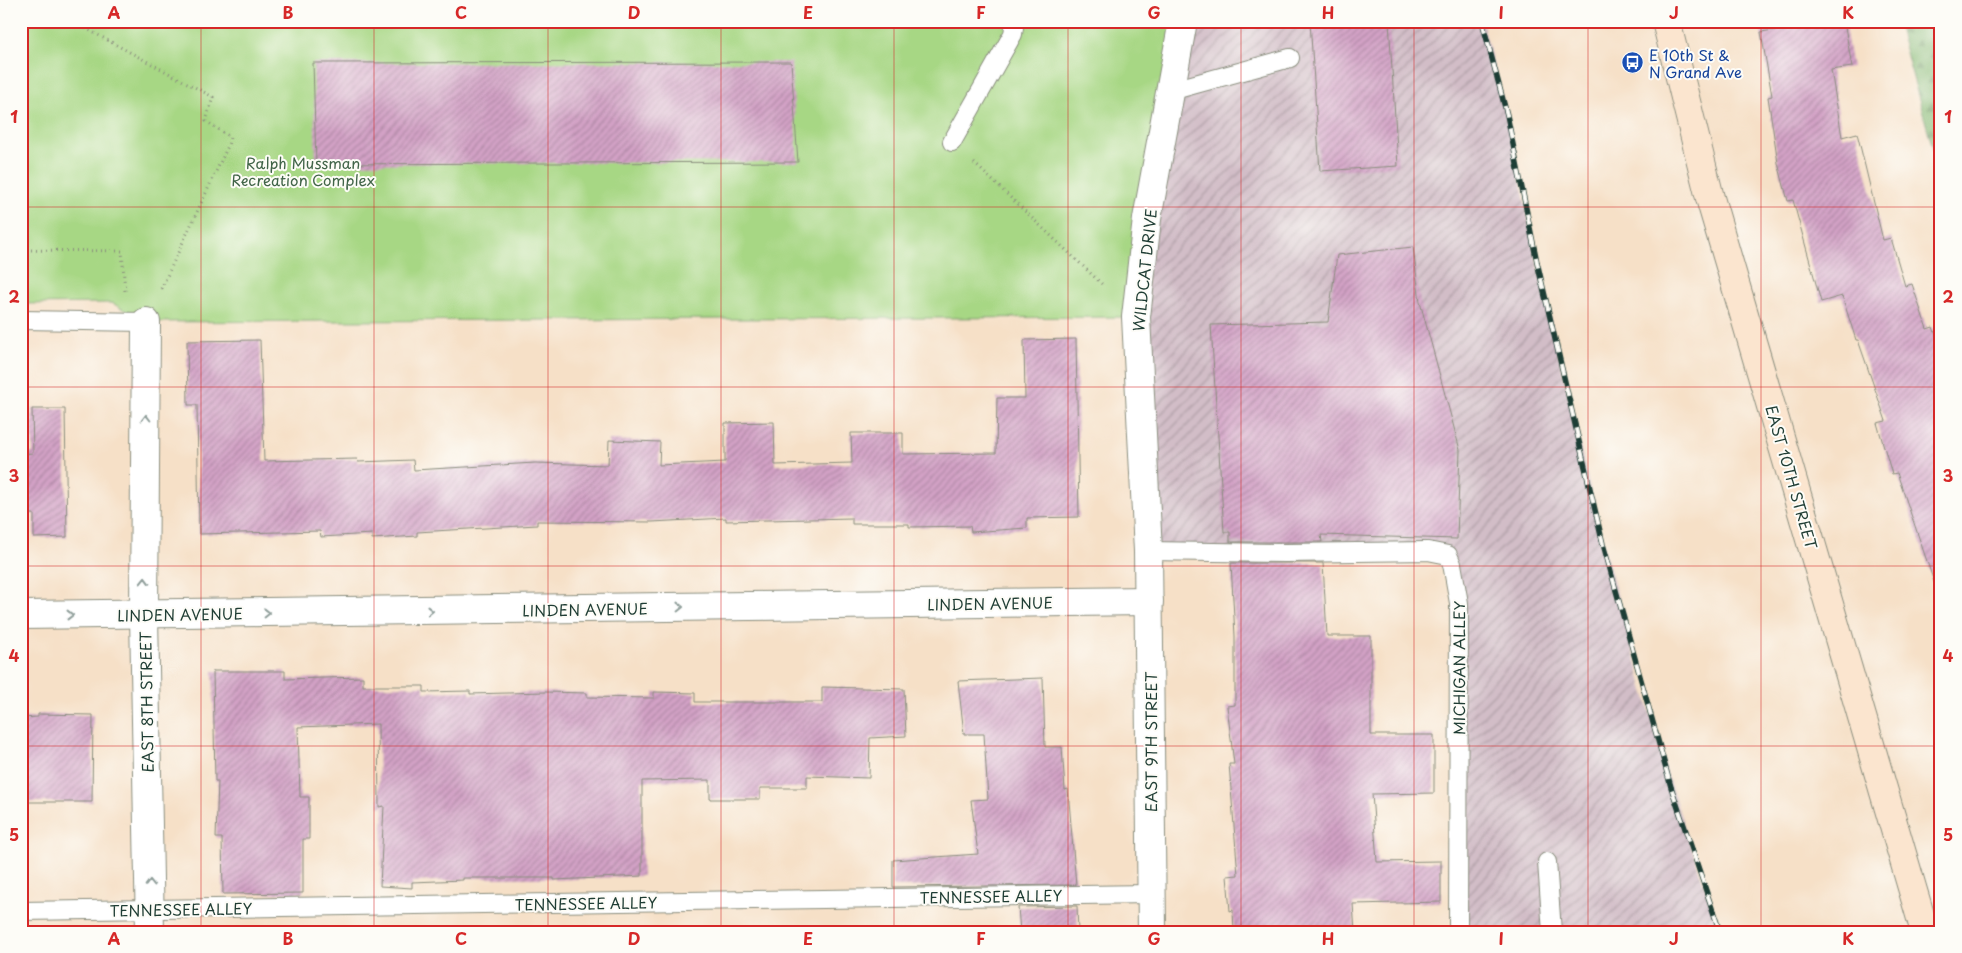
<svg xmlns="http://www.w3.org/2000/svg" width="1962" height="953" font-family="'Playpen Sans',sans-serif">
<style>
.industrial{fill:url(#industrial-furrows)}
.forest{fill:url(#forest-firs);stroke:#527a53}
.park{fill:#a7d784;stroke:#638a5c}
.building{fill:url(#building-hatch)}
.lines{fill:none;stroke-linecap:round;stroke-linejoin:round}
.lane-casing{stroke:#8a8e7e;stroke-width:20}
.street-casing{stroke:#8a8e7e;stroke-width:30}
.secondary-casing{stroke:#8a8e7e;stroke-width:30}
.path{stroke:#8a8e7e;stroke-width:3;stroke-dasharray:1 4;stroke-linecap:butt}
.lane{stroke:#fff;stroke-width:18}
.street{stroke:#fff;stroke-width:28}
.secondary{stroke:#fbe5cf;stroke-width:28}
.rail-casing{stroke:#1f3d34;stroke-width:5.5}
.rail{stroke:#fdfcf7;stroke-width:4;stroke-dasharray:11;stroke-linecap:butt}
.oneway{stroke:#8f9e9a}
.grid{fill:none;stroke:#d62828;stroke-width:1;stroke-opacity:0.55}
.labels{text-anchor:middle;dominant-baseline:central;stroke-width:4;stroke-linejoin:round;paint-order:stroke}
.transit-label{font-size:15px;fill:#164399;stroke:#fdfcf7;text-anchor:start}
.park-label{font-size:15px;fill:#416448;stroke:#fdfcf7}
.street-label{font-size:15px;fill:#1f3d34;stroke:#fdfcf7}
.neatline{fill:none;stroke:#d62828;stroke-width:2}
.grid-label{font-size:16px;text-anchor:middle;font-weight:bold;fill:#d62828}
</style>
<defs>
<pattern id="industrial-furrows" width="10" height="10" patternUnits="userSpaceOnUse" patternTransform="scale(1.25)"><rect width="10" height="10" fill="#d2bdc7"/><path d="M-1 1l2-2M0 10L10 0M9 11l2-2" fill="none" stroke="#aa9ba2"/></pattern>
<pattern id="forest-firs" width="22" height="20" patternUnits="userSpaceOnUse" patternTransform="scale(1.25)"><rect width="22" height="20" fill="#85b872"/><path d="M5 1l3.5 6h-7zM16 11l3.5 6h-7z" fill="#6c975e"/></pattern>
<pattern id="building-hatch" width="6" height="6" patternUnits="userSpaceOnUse" patternTransform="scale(1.25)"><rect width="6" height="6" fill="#d3a2c6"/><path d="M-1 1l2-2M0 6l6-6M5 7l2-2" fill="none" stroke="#ab85a2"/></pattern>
</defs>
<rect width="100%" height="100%" fill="#fdfcf7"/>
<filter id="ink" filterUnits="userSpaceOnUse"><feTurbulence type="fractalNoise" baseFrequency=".02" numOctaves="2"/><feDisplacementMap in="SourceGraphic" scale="10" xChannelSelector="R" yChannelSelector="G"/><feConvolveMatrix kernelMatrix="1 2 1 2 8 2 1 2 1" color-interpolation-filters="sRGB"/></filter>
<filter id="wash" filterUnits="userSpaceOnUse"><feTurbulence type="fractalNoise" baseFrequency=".0096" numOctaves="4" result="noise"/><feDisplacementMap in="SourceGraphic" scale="20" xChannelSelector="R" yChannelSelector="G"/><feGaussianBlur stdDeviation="1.12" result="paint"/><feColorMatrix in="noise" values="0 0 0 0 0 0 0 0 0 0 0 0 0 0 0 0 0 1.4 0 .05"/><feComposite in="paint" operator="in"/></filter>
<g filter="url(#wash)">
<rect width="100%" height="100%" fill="#f6e0c7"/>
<!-- industrial -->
<polygon class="industrial" points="1183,21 1482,21 1507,115 1537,262 1603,544 1671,787 1720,932 1458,932 1459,603 1447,555 1148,551 1136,317"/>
<!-- forest -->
<polygon class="forest" points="1897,21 1941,21 1941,177"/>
<!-- park -->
<polygon class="park" points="21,21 1183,21 1136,317 146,322 112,303 21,304"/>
<g id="blocks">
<!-- building -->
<g class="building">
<polygon points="1310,21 1389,21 1398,166 1320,171"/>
<polygon points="1831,21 1844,21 1852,67 1831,70 1842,137 1857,133 1883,240 1891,238 1905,286 1912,284 1927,329 1933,327 1941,349 1941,584 1935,585 1897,473 1892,474 1877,423 1886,421 1858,340 1856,340 1842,296 1821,302 1793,200 1788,201 1778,163 1768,97 1772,96 1761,32"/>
<polygon points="791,62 798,162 316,164 313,63"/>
<polygon points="1413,247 1420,302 1460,450 1457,539 1321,535 1322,542 1230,542 1230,532 1224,532 1211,325 1328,322 1337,255"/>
<polygon points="1076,339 1079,517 1027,518 1027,528 971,532 970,526 909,527 909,524 852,524 852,518 726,521 726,518 652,522 537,521 537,525 417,532 417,536 372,539 372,534 321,537 320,531 199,534 197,405 188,405 187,341 260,340 264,461 357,459 358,462 413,460 414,470 535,463 608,465 609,440 660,442 659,465 725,462 725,423 774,422 775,465 852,463 851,433 903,433 903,454 996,453 997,398 1025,398 1024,340"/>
<polygon points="32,409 65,409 67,537 34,538 34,514 21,514 21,454 33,453"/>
<polygon points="1231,563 1323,563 1327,636 1371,636 1371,735 1434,735 1434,793 1372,794 1377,862 1441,861 1441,902 1353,904 1355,932 1234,932 1233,910 1230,911 1227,876 1238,875 1229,764 1234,764 1227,706 1235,705 1235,636"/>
<polygon points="213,671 285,671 285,679 363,677 363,686 424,686 424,692 470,691 470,694 545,692 587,693 587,697 654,698 654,692 695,693 695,702 822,702 822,687 904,689 906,736 870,738 869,778 807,776 807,788 760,788 760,799 710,799 710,780 642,781 642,876 554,880 554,878 463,878 463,880 412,882 412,888 380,886 384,806 379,807 378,724 298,727 300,797 309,797 309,839 303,839 303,893 223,894 222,838 216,838 218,781 215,781"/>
<polygon points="1043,678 1045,747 1062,747 1065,790 1068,789 1076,885 893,887 893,860 978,854 971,800 988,799 984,734 964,734 958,681"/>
<polygon points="38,714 93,715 92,802 21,802 21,718 38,717"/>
<polygon points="1077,906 1078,932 1020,932 1018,907"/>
</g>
</g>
</g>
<g filter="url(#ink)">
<use href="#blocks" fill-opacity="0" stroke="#8a8e7e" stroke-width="1"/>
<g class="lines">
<defs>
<g id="lane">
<polyline points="1170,91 1290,58"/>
<polyline points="952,142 1013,34 1015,21"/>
<polyline points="21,320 146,322"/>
<polyline points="1148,551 1286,553 1428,551 1448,555 1452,564 1459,603 1458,932"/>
<polyline points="1547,862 1552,932"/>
<polyline points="21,911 1151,894"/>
</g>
<g id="street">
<polyline points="146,322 144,615 150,932"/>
<polyline points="21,615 1149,601"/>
<polyline points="1152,932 1148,551 1136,317 1147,219 1183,21"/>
</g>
<polyline id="secondary" points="1666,21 1710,198 1925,932"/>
</defs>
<!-- lane casing -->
<use href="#lane" class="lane-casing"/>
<!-- street casing -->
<use href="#street" class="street-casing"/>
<!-- secondary casing -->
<use href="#secondary" class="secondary-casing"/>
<!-- path -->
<g class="path">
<polyline points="72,21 213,97 206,121 230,137 228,146 160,291"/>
<polyline points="974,163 1104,286"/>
<polyline points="21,250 122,251 125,291"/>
</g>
<!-- lane -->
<use href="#lane" class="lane"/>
<!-- street -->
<use href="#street" class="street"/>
<!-- secondary -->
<use href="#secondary" class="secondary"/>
<defs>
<polyline id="rail" points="1482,21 1507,115 1537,262 1603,544 1671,787 1720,932"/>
</defs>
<!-- rail casing -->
<use href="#rail" class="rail-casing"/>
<!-- rail -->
<use href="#rail" class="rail"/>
</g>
<!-- one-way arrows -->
<defs><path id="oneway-chevron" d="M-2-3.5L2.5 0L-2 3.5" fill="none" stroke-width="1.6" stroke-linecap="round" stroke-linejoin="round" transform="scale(1.25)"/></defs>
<g class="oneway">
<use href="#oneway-chevron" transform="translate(146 418) rotate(-90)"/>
<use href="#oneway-chevron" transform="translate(145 581) rotate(-89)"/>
<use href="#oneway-chevron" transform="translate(680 607) rotate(-1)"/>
<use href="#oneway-chevron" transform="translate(430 611) rotate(-1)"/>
<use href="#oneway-chevron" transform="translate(267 613) rotate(-1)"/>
<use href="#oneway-chevron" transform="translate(70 615)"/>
<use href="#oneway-chevron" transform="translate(150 883) rotate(-91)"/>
</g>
</g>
<!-- grid -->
<path class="grid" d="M201,21V932M374,21V932M548,21V932M721,21V932M894,21V932M1068,21V932M1241,21V932M1414,21V932M1588,21V932M1761,21V932M21,207H1941M21,387H1941M21,566H1941M21,746H1941"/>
<!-- icons -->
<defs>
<symbol id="bus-disc" viewBox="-11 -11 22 22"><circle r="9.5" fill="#1a4fb4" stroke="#fdfcf7"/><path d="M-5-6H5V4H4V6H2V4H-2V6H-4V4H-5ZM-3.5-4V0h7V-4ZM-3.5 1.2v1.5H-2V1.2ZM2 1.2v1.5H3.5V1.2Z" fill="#fff"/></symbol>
</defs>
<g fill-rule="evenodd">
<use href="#bus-disc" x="1620" y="50" width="25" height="25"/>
</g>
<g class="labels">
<!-- transit labels -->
<g class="transit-label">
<text x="1649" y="54">E 10th St &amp;<tspan x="1649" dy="17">N Grand Ave</tspan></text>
</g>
<!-- park labels -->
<g class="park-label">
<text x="303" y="162">Ralph Mussman<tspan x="303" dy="17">Recreation Complex</tspan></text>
</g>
<!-- street labels -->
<g class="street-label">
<text transform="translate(1144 270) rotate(-84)">WILDCAT DRIVE</text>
<text transform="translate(1792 477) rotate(74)">EAST 10TH STREET</text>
<text transform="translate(990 603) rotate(-1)">LINDEN AVENUE</text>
<text transform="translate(585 609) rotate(-1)">LINDEN AVENUE</text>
<text transform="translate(180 614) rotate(-1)">LINDEN AVENUE</text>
<text transform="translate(1458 668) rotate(-90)">MICHIGAN ALLEY</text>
<text transform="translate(146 702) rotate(-91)">EAST 8TH STREET</text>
<text transform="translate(1150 742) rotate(-90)">EAST 9TH STREET</text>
<text transform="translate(991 896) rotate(-1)">TENNESSEE ALLEY</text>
<text transform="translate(586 903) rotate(-1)">TENNESSEE ALLEY</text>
<text transform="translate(181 909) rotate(-1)">TENNESSEE ALLEY</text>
</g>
</g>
<!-- margin -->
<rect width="1962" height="953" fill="none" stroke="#fdfcf7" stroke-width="55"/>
<rect x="28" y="28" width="1906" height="898" class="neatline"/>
<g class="grid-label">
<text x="114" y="19">A</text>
<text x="288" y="19">B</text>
<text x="461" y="19">C</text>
<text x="634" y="19">D</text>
<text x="808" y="19">E</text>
<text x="981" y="19">F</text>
<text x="1154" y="19">G</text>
<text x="1328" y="19">H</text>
<text x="1501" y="19">I</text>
<text x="1674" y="19">J</text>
<text x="1848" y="19">K</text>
<text x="14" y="123">1</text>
<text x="1948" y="123">1</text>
<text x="14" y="303">2</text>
<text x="1948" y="303">2</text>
<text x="14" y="482">3</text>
<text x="1948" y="482">3</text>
<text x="14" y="662">4</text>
<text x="1948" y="662">4</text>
<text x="14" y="841">5</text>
<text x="1948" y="841">5</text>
<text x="114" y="945">A</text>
<text x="288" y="945">B</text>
<text x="461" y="945">C</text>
<text x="634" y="945">D</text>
<text x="808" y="945">E</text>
<text x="981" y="945">F</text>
<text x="1154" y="945">G</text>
<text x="1328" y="945">H</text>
<text x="1501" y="945">I</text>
<text x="1674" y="945">J</text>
<text x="1848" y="945">K</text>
</g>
</svg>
